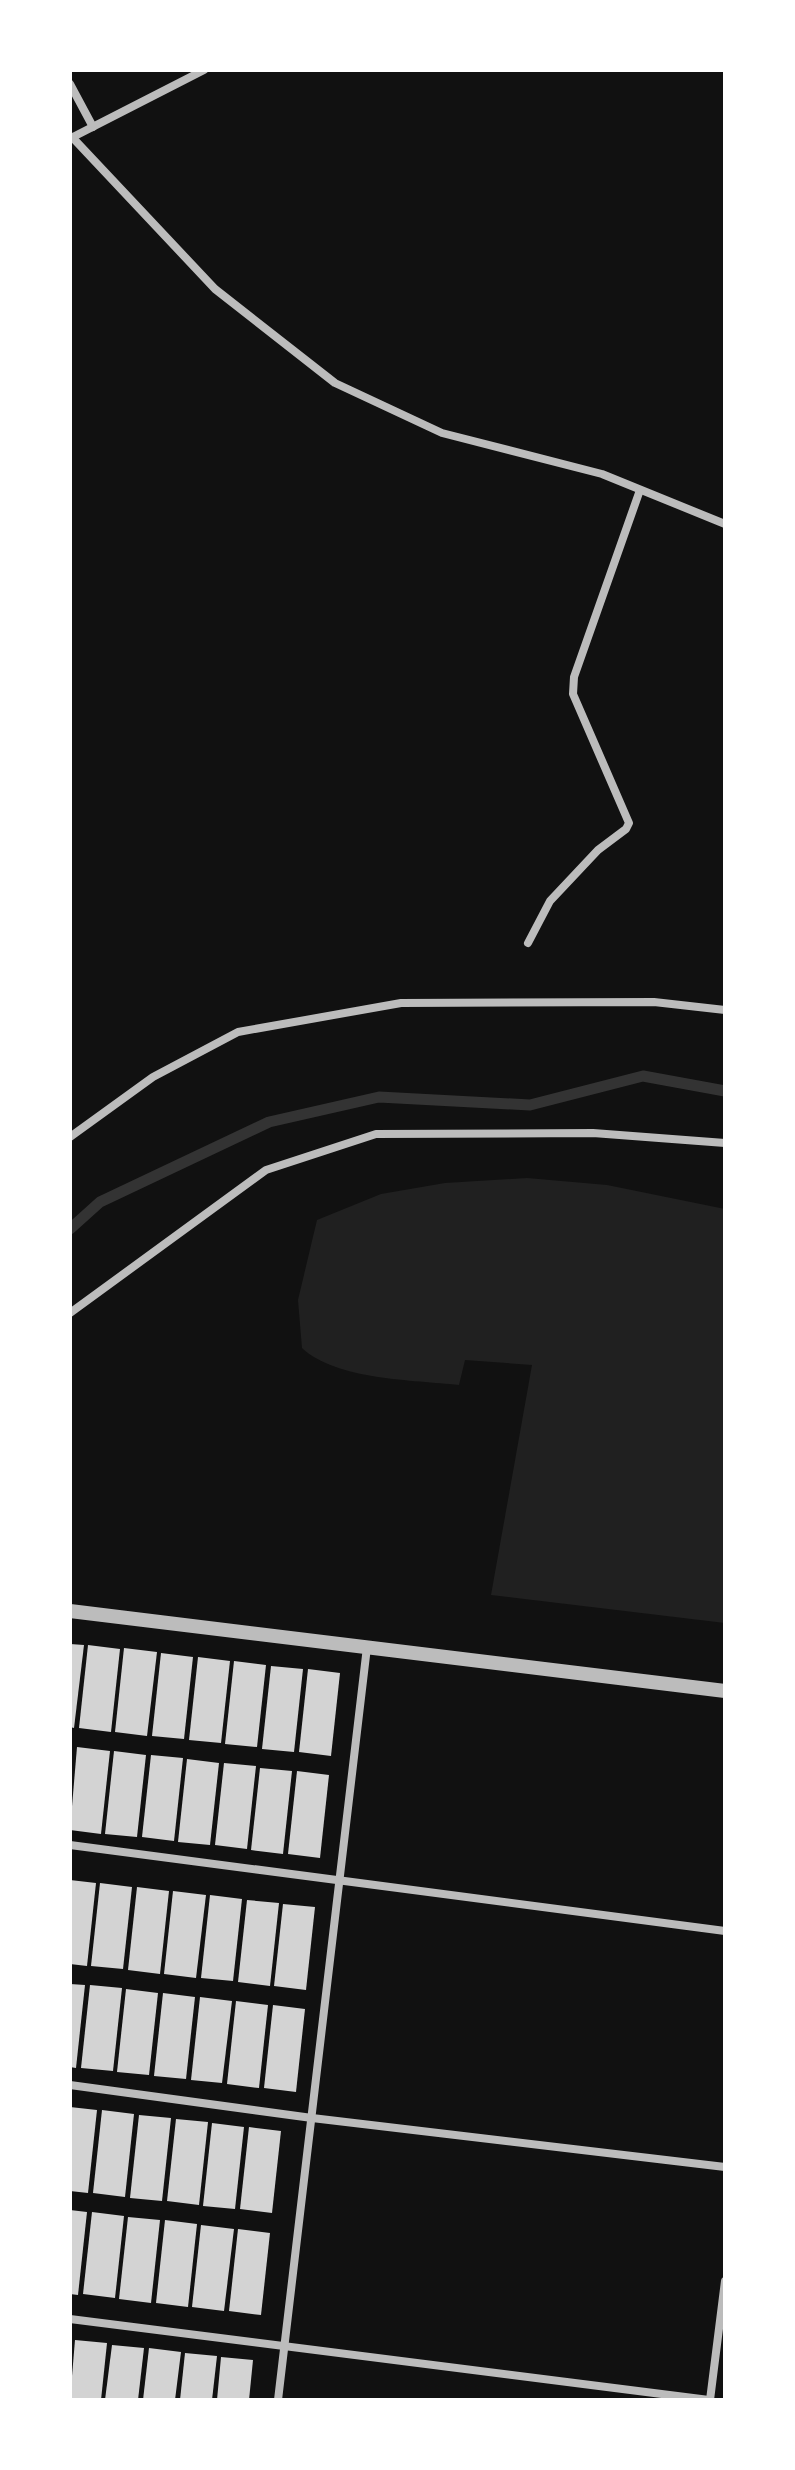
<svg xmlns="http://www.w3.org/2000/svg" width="795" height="2470" font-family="Literata,serif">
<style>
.green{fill:#202020}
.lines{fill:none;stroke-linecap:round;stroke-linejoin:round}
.stream{stroke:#333;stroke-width:11}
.building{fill:#d3d3d3}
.minor{stroke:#bcbcbc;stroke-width:8}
.tertiary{stroke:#bcbcbc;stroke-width:14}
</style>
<rect width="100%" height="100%" fill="#111"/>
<!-- green -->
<path class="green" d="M527,1178L607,1185L725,1209V1623L491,1595L532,1365L465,1360L459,1385C414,1380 336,1380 302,1348L298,1300L317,1220L381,1194L445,1183Z"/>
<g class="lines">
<!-- stream -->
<polyline class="stream" points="70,1229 100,1202 269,1122 379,1097 530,1105 643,1076 725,1091"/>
</g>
<!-- building -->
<g class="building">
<polygon points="70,1644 84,1645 74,1728 70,1727"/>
<polygon points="88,1645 120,1649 111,1732 79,1728"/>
<polygon points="124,1648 157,1652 147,1736 115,1732"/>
<polygon points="161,1653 193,1657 184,1739 152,1736"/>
<polygon points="198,1657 230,1661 221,1743 189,1740"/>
<polygon points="234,1661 266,1665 257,1747 225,1744"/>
<polygon points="271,1666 303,1669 294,1752 262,1749"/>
<polygon points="308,1669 340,1673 331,1756 299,1752"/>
<polygon points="77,1747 110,1751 101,1834 70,1830"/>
<polygon points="114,1751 146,1755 137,1837 105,1834"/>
<polygon points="151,1755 183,1758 174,1841 142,1837"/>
<polygon points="187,1759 219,1763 210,1845 178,1842"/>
<polygon points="224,1763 256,1766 247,1849 215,1845"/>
<polygon points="260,1768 292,1771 283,1854 251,1850"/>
<polygon points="297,1771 329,1775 320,1858 288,1854"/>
<polygon points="70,1880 96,1883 87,1966 70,1964"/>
<polygon points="100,1883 132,1887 123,1969 91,1966"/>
<polygon points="137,1887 169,1891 160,1974 128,1970"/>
<polygon points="173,1891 206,1895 196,1978 164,1974"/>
<polygon points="210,1895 242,1899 233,1981 201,1978"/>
<polygon points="247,1900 279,1903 270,1986 238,1982"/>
<polygon points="283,1904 315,1907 306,1990 274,1986"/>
<polygon points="70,1984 85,1985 76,2068 70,2067"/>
<polygon points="90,1985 122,1988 113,2071 81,2068"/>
<polygon points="126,1989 158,1993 149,2075 117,2072"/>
<polygon points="163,1993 195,1997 186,2079 154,2076"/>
<polygon points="200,1997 232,2001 222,2083 191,2080"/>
<polygon points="236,2001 268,2005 259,2088 227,2084"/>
<polygon points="273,2005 305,2009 296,2092 264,2088"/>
<polygon points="70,2107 97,2110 88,2193 70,2191"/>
<polygon points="102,2110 134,2114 125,2197 93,2193"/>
<polygon points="139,2115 171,2118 162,2201 130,2198"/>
<polygon points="176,2119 208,2122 199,2205 167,2201"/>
<polygon points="212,2123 244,2127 235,2209 203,2206"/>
<polygon points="249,2127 281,2131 272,2213 240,2209"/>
<polygon points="70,2210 87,2212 78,2295 70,2294"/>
<polygon points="92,2212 124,2216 115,2298 83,2294"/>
<polygon points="128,2217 160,2220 151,2303 119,2299"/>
<polygon points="165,2220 197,2224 188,2307 156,2303"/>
<polygon points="201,2225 234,2229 224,2311 192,2307"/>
<polygon points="238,2229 270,2233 261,2315 229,2311"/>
<polygon points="75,2340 107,2343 101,2400 70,2400"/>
<polygon points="112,2345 144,2348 138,2400 105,2400"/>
<polygon points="149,2348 181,2352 175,2400 143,2400"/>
<polygon points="185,2353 217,2356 212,2400 180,2400"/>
<polygon points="221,2357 253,2360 249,2400 217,2400"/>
</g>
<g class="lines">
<!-- minor -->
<g class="minor">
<polyline points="70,84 93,127"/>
<polyline points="72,137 215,289 335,383 442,433 602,474 725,524"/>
<polyline points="71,138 204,70"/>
<polyline points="528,943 550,901 598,850 626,829 629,823 573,694 574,677 640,490"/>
<polyline points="70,1137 153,1077 238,1032 401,1003 654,1002 725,1010"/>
<polyline points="70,1313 266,1170 376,1134 593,1133 725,1143"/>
<polyline points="70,1845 725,1931"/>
<polyline points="70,2085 312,2118 725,2167"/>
<polyline points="70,2319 709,2400"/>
<polyline points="278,2400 367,1647"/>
<polyline points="710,2400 725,2281"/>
</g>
<!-- tertiary -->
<polyline class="tertiary" points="70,1611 725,1691"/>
</g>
<!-- border -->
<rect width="795" height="2470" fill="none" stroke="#ffffff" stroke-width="144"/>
</svg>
